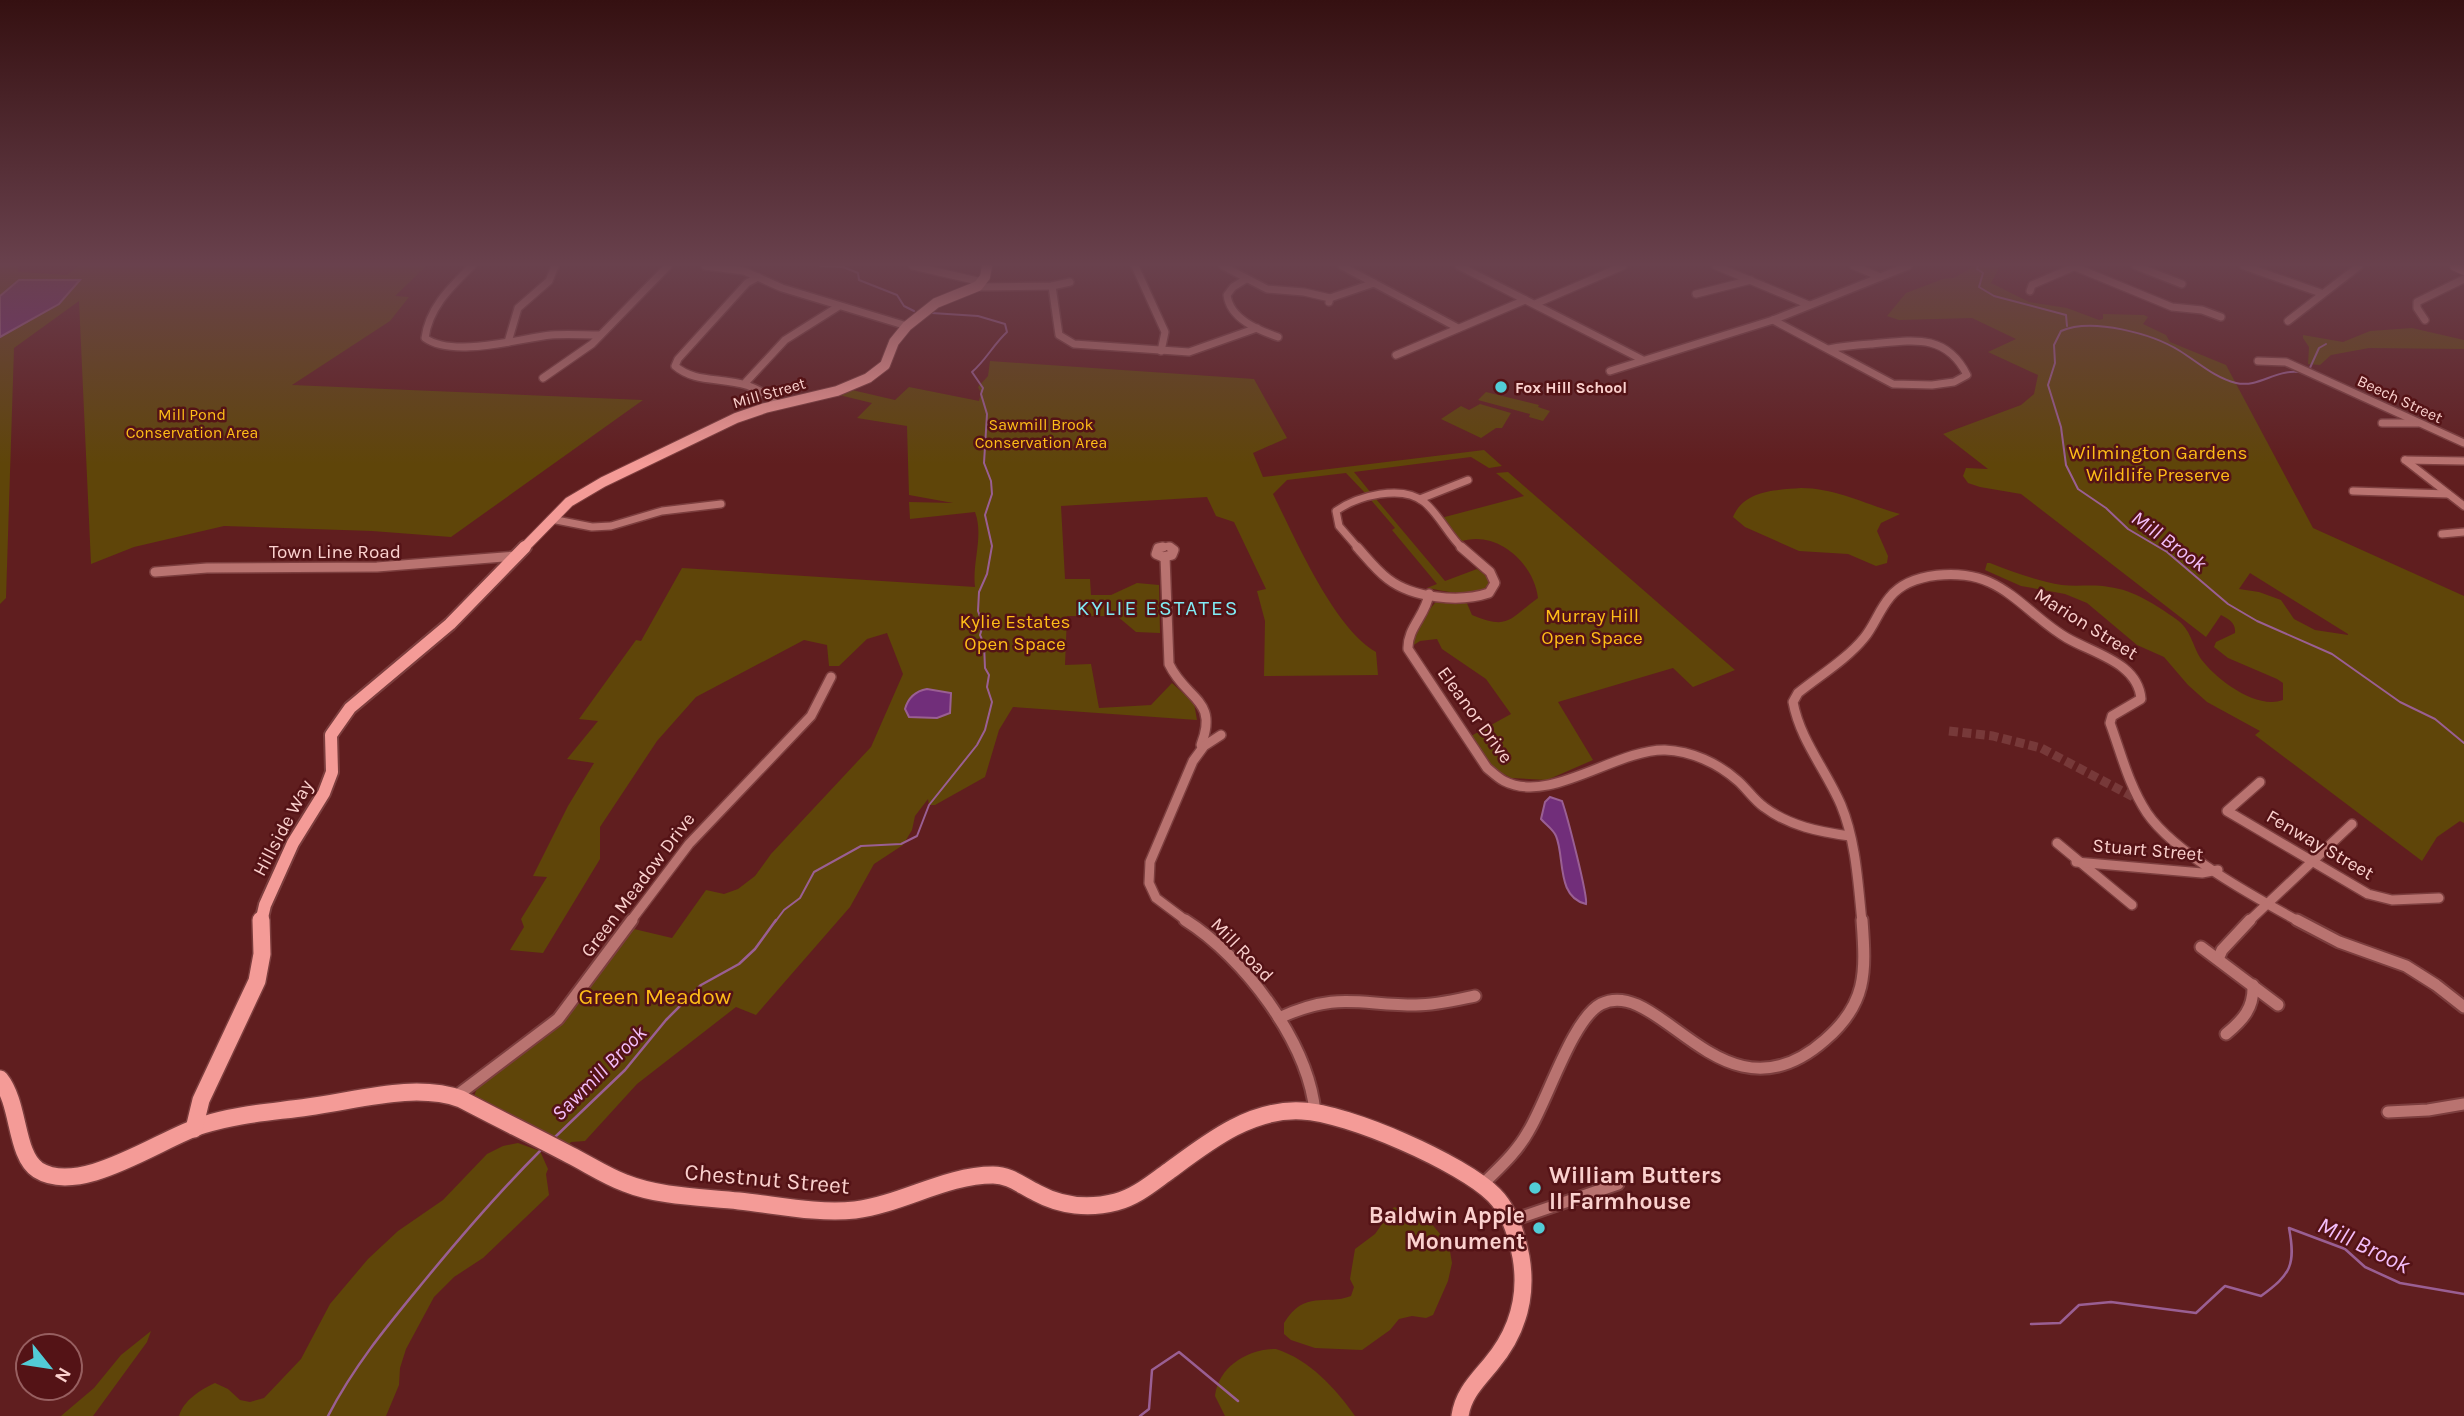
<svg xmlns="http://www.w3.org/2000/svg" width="2464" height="1416" font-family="Karla,sans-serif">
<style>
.green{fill:#5f4509;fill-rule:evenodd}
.water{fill:#712e7a;stroke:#9a5f93;stroke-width:2}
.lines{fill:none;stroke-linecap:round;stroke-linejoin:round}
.stream-far1{stroke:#9a5f93;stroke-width:2}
.stream{stroke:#9a5f93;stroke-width:2.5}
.street-tunnel{stroke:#773939;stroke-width:9;stroke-dasharray:9 4.5;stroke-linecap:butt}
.street-far2-casing{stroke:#7c3e3e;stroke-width:10}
.street-far1-casing{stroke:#7c3e3e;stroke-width:12}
.street-casing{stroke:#7c3e3e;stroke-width:15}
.secondary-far2-casing{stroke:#7c3e3e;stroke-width:12}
.secondary-far1-casing{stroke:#7c3e3e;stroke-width:16}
.secondary-casing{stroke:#7c3e3e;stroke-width:20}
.street-far2{stroke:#b97370;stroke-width:7}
.street-far1{stroke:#b97370;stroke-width:9}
.street{stroke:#b97370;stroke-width:11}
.secondary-far2{stroke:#f49b97;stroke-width:10}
.secondary-far1{stroke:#f49b97;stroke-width:12}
.secondary{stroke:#f49b97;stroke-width:17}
.poi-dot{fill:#52ccd6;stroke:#541316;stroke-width:2.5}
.labels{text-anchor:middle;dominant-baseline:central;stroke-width:5;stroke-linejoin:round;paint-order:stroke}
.far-poi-label{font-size:16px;font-weight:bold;fill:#fbd1ce;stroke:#541316;text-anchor:start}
.far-street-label{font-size:16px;fill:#fbd1ce;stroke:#541316}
.far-park-label{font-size:16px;fill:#febd18;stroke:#541316}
.park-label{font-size:19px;fill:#febd18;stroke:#541316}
.street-label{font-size:19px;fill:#fbd1ce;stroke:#541316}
.water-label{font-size:21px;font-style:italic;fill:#f3bdf9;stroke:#541316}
.neighbourhood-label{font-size:21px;letter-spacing:2px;fill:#81ecf5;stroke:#541316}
.near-park-label{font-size:23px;fill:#febd18;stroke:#541316}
.near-poi-label{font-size:23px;font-weight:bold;fill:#fbd1ce;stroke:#541316;text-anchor:start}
.near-street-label{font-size:23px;fill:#fbd1ce;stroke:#541316}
.near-water-label{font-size:24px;font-style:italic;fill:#f3bdf9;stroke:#541316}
</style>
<rect width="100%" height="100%" fill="#601e1f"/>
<!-- green -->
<g class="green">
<polygon points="0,266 18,266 18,272 67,275 79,266 426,266 395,296 409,297 390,321 292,385 643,400 451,537 372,531 224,526 134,547 91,564 79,301 14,348 6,598 0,604"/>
<path d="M1974,266H2000L1991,283L2029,302L2067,308L2099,320L2103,319V314L2144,315L2148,317L2143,324L2166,335L2170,342L2226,365L2313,528L2464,596V823L2460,821L2437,837L2422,861L2255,735L2260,731L2207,702L2188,685L2164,657L2137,645L2087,603L2065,594L2021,586L1985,570L1987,563H1990C2013,572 2037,581 2062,585C2077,587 2094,584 2109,587C2134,590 2156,605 2176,619C2191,629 2192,645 2201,659C2216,679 2256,710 2283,700V683L2277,679L2228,658L2214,647L2216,642L2235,633C2236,623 2229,619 2221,615L2206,637L2021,494L1980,487L1968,483L1963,476L1966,468L1988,469L1943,434L2021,405L2034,394L2038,375L1988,352L2016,339L1972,318L1899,320L1887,316L1906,293L1943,279L1954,278ZM2250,573L2348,634V635L2315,630L2294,619L2281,600L2259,592L2239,589Z"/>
<polygon points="2412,328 2464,340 2464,349 2369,348 2331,355 2320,365 2308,364 2309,347 2303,338 2303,335 2343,342 2370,331"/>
<path d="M990,361L1254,379L1287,438L1253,453L1263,477L1484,450L1502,466L1489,468L1471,457L1354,472L1371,493L1366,494L1346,473L1287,480L1273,494C1295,538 1334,628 1376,652L1378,675L1264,676L1265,621L1257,591L1266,589L1234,522L1216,516L1207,497L1061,506L1065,579H1090L1091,595H1111L1137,583L1159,585L1160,633L1136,632L1117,616H1067L1065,665L1091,664L1099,708L1151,705L1172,683L1194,703L1197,720L1013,707L999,730L985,777L935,805H929L928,799L915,816L912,830L903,845L874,864L850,907L756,1015L736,1007L637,1084L585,1141L571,1142L567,1147L476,1099L474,1096L477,1088L570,1012L634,929L672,938L706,890L724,894L738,889L755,876L771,854L871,747L903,674L887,633L867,639L839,666H829L827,645L804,640L696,697L657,741L600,827V859L543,953L510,950L524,927L521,919L547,877L533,876L568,806L594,763L567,759L598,721L579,719L636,640L641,641L682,568L975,587C972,562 984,536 975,512L910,519L909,502L953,503L909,495L907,426L857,418L872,403L839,395L852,390L895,400L909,387L979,401L981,393L978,387L988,376Z"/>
<polygon points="1486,392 1539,405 1538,407 1550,411 1543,421 1529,417 1530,414 1478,400"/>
<polygon points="1480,404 1511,413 1502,428 1496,428 1481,438 1441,419 1461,406 1469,410"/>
<path d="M1508,472L1735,670L1693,687L1673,668L1558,702L1593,760L1547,780L1511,778L1493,768L1471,736L1511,714L1486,679L1442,649L1437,639L1420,641L1412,646L1416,626L1439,598L1466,601L1472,615C1509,630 1508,620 1538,598C1534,562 1495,529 1460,542L1441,518L1524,496L1496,473Z"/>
<path d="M1801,488C1836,488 1867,505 1900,514L1881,523L1877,531L1888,556L1887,563L1876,566L1848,554L1799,551L1745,527L1733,517C1744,490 1776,490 1801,488Z"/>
<path d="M1376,499L1445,581L1477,569L1489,578L1488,586C1472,599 1446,591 1427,588L1437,584L1392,530L1395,528L1371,500Z"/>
<path d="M518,1143L540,1151L548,1169L546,1174L549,1195L483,1258L454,1277L434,1297L406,1349L400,1368L399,1385L386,1416H179C184,1400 200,1390 215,1383L228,1389L240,1400L250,1402L264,1398L301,1359L330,1304L368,1259L398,1231L443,1200L487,1154L503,1146Z"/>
<path d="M1394,1207L1413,1212L1431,1223L1449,1245L1452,1263L1448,1281L1433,1315L1426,1318L1412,1316L1399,1319L1390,1330L1362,1350L1315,1348L1291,1340L1284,1334V1323C1305,1289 1325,1306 1351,1296L1354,1287L1350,1279L1355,1249L1375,1234Z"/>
<polygon points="151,1331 147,1342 93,1416 61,1416 94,1388 121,1355"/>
<path d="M1276,1349C1310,1360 1335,1388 1355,1416H1225L1215,1396C1218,1367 1248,1349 1276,1349Z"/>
</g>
<!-- water -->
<g class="water">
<polygon points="19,280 80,280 59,304 0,337 0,296"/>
<path d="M927,689L951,693L950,713L937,718L909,717L905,709C908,698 916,691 927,689Z"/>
<path d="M1550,797L1562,801C1567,815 1588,896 1586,904C1556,897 1565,857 1556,836C1553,829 1546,825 1541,819L1545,802Z"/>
</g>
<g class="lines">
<!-- stream-far1 -->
<g class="stream-far1">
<polyline points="820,266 843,267 858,273 859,280 897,295 904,306 914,311"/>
<polyline points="1978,266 1977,269 1983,273 1979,287 1994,296 2066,315 2067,326"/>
<polyline points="2309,370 2319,348 2326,344"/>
<path d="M2298,372C2274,370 2259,388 2236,383C2215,378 2199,363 2180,351C2153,334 2092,317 2061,331L2054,345L2055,363L2048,385L2061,427L2066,465L2078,489L2106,508L2128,529L2167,552L2228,604L2257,621L2332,654L2400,702L2435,719L2464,743"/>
<path d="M775,922L784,910L800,898L814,872L861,846L901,844L917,836L929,805L977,745L985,730L992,702L987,687L989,675L985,668L984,644L980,635L983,625L978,611L979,592L987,574L992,546L985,515L992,494L991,481L984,463L987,414L981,394L983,388L972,372C986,360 993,345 1007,332L1005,324L978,316L932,313"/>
</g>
<!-- stream -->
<g class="stream">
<polyline points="554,1138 625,1070 666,1020 701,985 739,964 755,949 776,920"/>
<path d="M2031,1324L2060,1323L2079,1305L2111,1302L2196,1313L2225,1286L2261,1296C2291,1274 2296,1265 2289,1228L2345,1249L2365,1267L2400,1283L2464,1294"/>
<path d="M328,1416C355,1364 388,1325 425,1280C462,1235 499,1192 540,1151"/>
<polyline points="1140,1416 1149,1409 1152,1370 1179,1352 1238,1401"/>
</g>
<!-- street-tunnel -->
<polyline class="street-tunnel" points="1949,731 1993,736 2041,748 2139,800"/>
<defs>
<g id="street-far2">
<path d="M472,266C451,287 429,307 425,338C453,358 517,339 551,335C567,334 584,335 600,335"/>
<polyline points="705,266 744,271 782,288 907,326"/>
<polyline points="913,266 982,282"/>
<polyline points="1135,266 1165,332 1161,351"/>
<polyline points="1223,266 1267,289 1304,292 1330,298"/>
<polyline points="1342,266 1458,328"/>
<polyline points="1459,266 1643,360"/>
<polyline points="1716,266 1809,305"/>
<polyline points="1854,266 1880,277"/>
<polyline points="2136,266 2182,284"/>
<polyline points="2244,266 2321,293"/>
<polyline points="2075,267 2172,307 2202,310 2221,317"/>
<path d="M758,277L747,283L678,359L675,366C703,390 742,368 778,405"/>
<path d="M1246,279L1233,287L1227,295C1230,319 1258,330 1278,337"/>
<polyline points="1052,286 1059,335 1074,344 1189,352 1257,328"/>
<polyline points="976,287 1052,286 1070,282"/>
<polyline points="2030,291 2032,285 2076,266"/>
<polyline points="1696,294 1751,280"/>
<polyline points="1329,302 1330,298 1374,283"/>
<polyline points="1535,304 1623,266"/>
<path d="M1773,320L1893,384L1932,385L1954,382L1967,375C1946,333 1913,340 1872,344C1858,345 1843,346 1829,349"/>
<polyline points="2425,320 2417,308 2417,302 2464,279"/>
<polyline points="2288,321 2359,266"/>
<polyline points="508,342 518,308 549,281 555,266"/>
<polyline points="1396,355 1525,300"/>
<polyline points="2258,361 2286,362 2464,443"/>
<polyline points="1610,371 1773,320 1908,266"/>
<polyline points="543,378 592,344 668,266"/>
<polyline points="746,382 785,340 839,306"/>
<polyline points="2382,423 2418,423"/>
<polyline points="2405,460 2464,506"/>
<polyline points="2405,460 2464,461"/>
<polyline points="2353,491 2448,494"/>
<polyline points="1420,499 1468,480"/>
<polyline points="551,519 592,527 611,526 662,511 721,504"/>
<polyline points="2442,534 2464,532"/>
<polyline points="1158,549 1168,546 1172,549"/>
<path d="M1359,549L1339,526L1336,511C1357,496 1402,484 1424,502C1439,514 1448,535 1463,549"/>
</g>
<g id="street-far1">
<polyline points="1163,547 1158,548 1156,554 1163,557 1172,555 1174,550 1170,547"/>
<path d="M1357,547C1367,558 1376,570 1388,579C1413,598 1459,603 1489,593L1495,583L1490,572L1461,547"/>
<path d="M1165,557L1169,664C1186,700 1219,699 1201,745"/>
<polyline points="155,572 207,568 377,567 515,556"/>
<path d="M1429,594C1426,615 1407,628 1408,649L1487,768C1492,772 1498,778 1504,781C1550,805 1616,749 1665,750C1691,751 1718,763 1738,781C1747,789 1754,800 1764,807C1789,826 1820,832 1850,836"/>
<polyline points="2260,782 2227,811 2368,894 2392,900 2439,898"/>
<polyline points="2057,843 2132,905"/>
<polyline points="2076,862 2202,873 2218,870"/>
<polyline points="630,922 689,844 811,716 831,677"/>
<polyline points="1188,922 1156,898 1149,883 1150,862 1193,761 1204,746 1221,735"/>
<path d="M1862,922C1858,884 1856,841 1841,805C1826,770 1800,740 1793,702L1798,693C1819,676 1847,659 1864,638C1874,626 1879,610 1890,597C1910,572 1962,569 1989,582C2018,595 2040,623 2067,638C2095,654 2138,663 2141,699L2112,716L2110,723C2121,753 2129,786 2147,813C2174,853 2256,898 2300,922"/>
<polyline points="2248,922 2352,824"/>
</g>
<g id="street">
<path d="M1185,920C1244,957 1308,1042 1315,1112"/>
<polyline points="2297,920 2339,942 2406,966 2436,985 2464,1007"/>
<polyline points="2201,947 2278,1005"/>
<polyline points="2218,959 2222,950 2250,920"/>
<path d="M1279,1018C1337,991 1359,1005 1416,1005C1436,1005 1456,1000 1475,996"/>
<path d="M2226,1034C2243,1020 2254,1008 2253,985"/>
<polyline points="455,1097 558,1019 632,920"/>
<polyline points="2388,1112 2428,1110 2464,1104"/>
<path d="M1483,1184C1499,1168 1517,1152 1528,1132C1547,1102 1572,1019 1601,1004C1660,974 1723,1130 1825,1040C1867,1004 1866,973 1862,920"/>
<polyline points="1510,1221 1618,1184"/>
</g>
<g id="secondary-far2">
<polyline points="2455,266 2464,270"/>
<polyline points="523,549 569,502 603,482 736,418 765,408 837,391 868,378 885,365 894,342 907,326 936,303 978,286 985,277 987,266"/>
</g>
<polyline id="secondary-far1" points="261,922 265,905 293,843 324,793 332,772 331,735 350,708 450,624 525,547"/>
<g id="secondary">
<path d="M0,1079C20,1104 15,1155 38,1170C81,1197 161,1138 203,1125C237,1114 273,1112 308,1107C356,1101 414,1082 461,1099C497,1118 534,1136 570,1155C588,1164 606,1176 625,1183C660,1197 702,1197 739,1201C777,1205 817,1214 855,1210C902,1204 946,1175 993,1175C1010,1175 1022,1186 1037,1193C1061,1206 1089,1209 1116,1202C1136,1197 1152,1183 1169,1171C1208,1142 1251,1108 1302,1111C1348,1113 1462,1163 1494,1195C1510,1211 1517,1236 1521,1257C1528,1298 1517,1333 1491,1364C1477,1381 1463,1394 1460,1416"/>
<polyline points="194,1129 201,1100 257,981 262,954 261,920"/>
</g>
</defs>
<!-- street-far2 casing -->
<use href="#street-far2" class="street-far2-casing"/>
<!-- street-far1 casing -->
<use href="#street-far1" class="street-far1-casing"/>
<!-- street casing -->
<use href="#street" class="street-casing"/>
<!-- secondary-far2 casing -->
<use href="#secondary-far2" class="secondary-far2-casing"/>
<!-- secondary-far1 casing -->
<use href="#secondary-far1" class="secondary-far1-casing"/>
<!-- secondary casing -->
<use href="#secondary" class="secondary-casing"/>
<!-- street-far2 -->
<use href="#street-far2" class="street-far2"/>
<!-- street-far1 -->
<use href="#street-far1" class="street-far1"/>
<!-- street -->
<use href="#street" class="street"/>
<!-- secondary-far2 -->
<use href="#secondary-far2" class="secondary-far2"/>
<!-- secondary-far1 -->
<use href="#secondary-far1" class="secondary-far1"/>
<!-- secondary -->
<use href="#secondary" class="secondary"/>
</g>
<!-- sky -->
<linearGradient id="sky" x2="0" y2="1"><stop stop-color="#351011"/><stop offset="0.57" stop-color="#69414d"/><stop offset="1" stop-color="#69414d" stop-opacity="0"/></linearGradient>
<rect width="2464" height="464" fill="url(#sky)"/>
<!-- markers -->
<g class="poi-dot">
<circle cx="1501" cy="387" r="7"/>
<circle cx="1535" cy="1188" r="7"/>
<circle cx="1539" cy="1228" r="7"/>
</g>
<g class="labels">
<!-- far-poi labels -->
<g class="far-poi-label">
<text x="1515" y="387">Fox Hill School</text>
</g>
<!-- far-street labels -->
<g class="far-street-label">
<text transform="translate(769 393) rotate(-16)">Mill Street</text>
<text transform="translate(2400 399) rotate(25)">Beech Street</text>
</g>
<!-- far-park labels -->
<g class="far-park-label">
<text x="192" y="414">Mill Pond<tspan x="192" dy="18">Conservation Area</tspan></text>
<text x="1041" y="424">Sawmill Brook<tspan x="1041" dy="18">Conservation Area</tspan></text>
</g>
<!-- park labels -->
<g class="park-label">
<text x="2158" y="453">Wilmington Gardens<tspan x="2158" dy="22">Wildlife Preserve</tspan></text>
<text x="1592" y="616">Murray Hill<tspan x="1592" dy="22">Open Space</tspan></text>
<text x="1015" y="622">Kylie Estates<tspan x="1015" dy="22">Open Space</tspan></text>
</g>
<!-- street labels -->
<g class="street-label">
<text x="335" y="552">Town Line Road</text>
<text transform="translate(2086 624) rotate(32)">Marion Street</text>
<text transform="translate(1475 715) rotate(54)">Eleanor Drive</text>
<text transform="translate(283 828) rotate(-62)">Hillside Way</text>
<text transform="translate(2320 845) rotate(30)">Fenway Street</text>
<text transform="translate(2148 850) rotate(5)">Stuart Street</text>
<text transform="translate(638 885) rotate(-53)">Green Meadow Drive</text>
<text transform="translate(1242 950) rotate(46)">Mill Road</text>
</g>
<!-- water labels -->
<g class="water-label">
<text transform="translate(2169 541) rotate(36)">Mill Brook</text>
<text transform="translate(599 1073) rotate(-45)">Sawmill Brook</text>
</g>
<!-- neighbourhood labels -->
<g class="neighbourhood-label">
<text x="1158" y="608">KYLIE ESTATES</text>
</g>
<!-- near-park labels -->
<g class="near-park-label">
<text x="655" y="996">Green Meadow</text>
</g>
<!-- near-poi labels -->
<g class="near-poi-label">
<text x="1549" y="1175">William Butters<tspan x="1549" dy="26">II Farmhouse</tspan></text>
<text x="1525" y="1215" text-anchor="end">Baldwin Apple<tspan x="1525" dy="26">Monument</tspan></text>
</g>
<!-- near-street labels -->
<g class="near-street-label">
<text transform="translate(767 1179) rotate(5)">Chestnut Street</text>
</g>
<!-- near-water labels -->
<g class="near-water-label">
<text transform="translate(2364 1245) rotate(26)">Mill Brook</text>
</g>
</g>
<!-- north arrow -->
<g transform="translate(49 1367) rotate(120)"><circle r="33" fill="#541316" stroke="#975f60" stroke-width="2"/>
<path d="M0-5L12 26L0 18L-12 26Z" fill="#52ccd6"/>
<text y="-10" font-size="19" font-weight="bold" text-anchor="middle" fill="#fbd1ce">N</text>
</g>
</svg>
